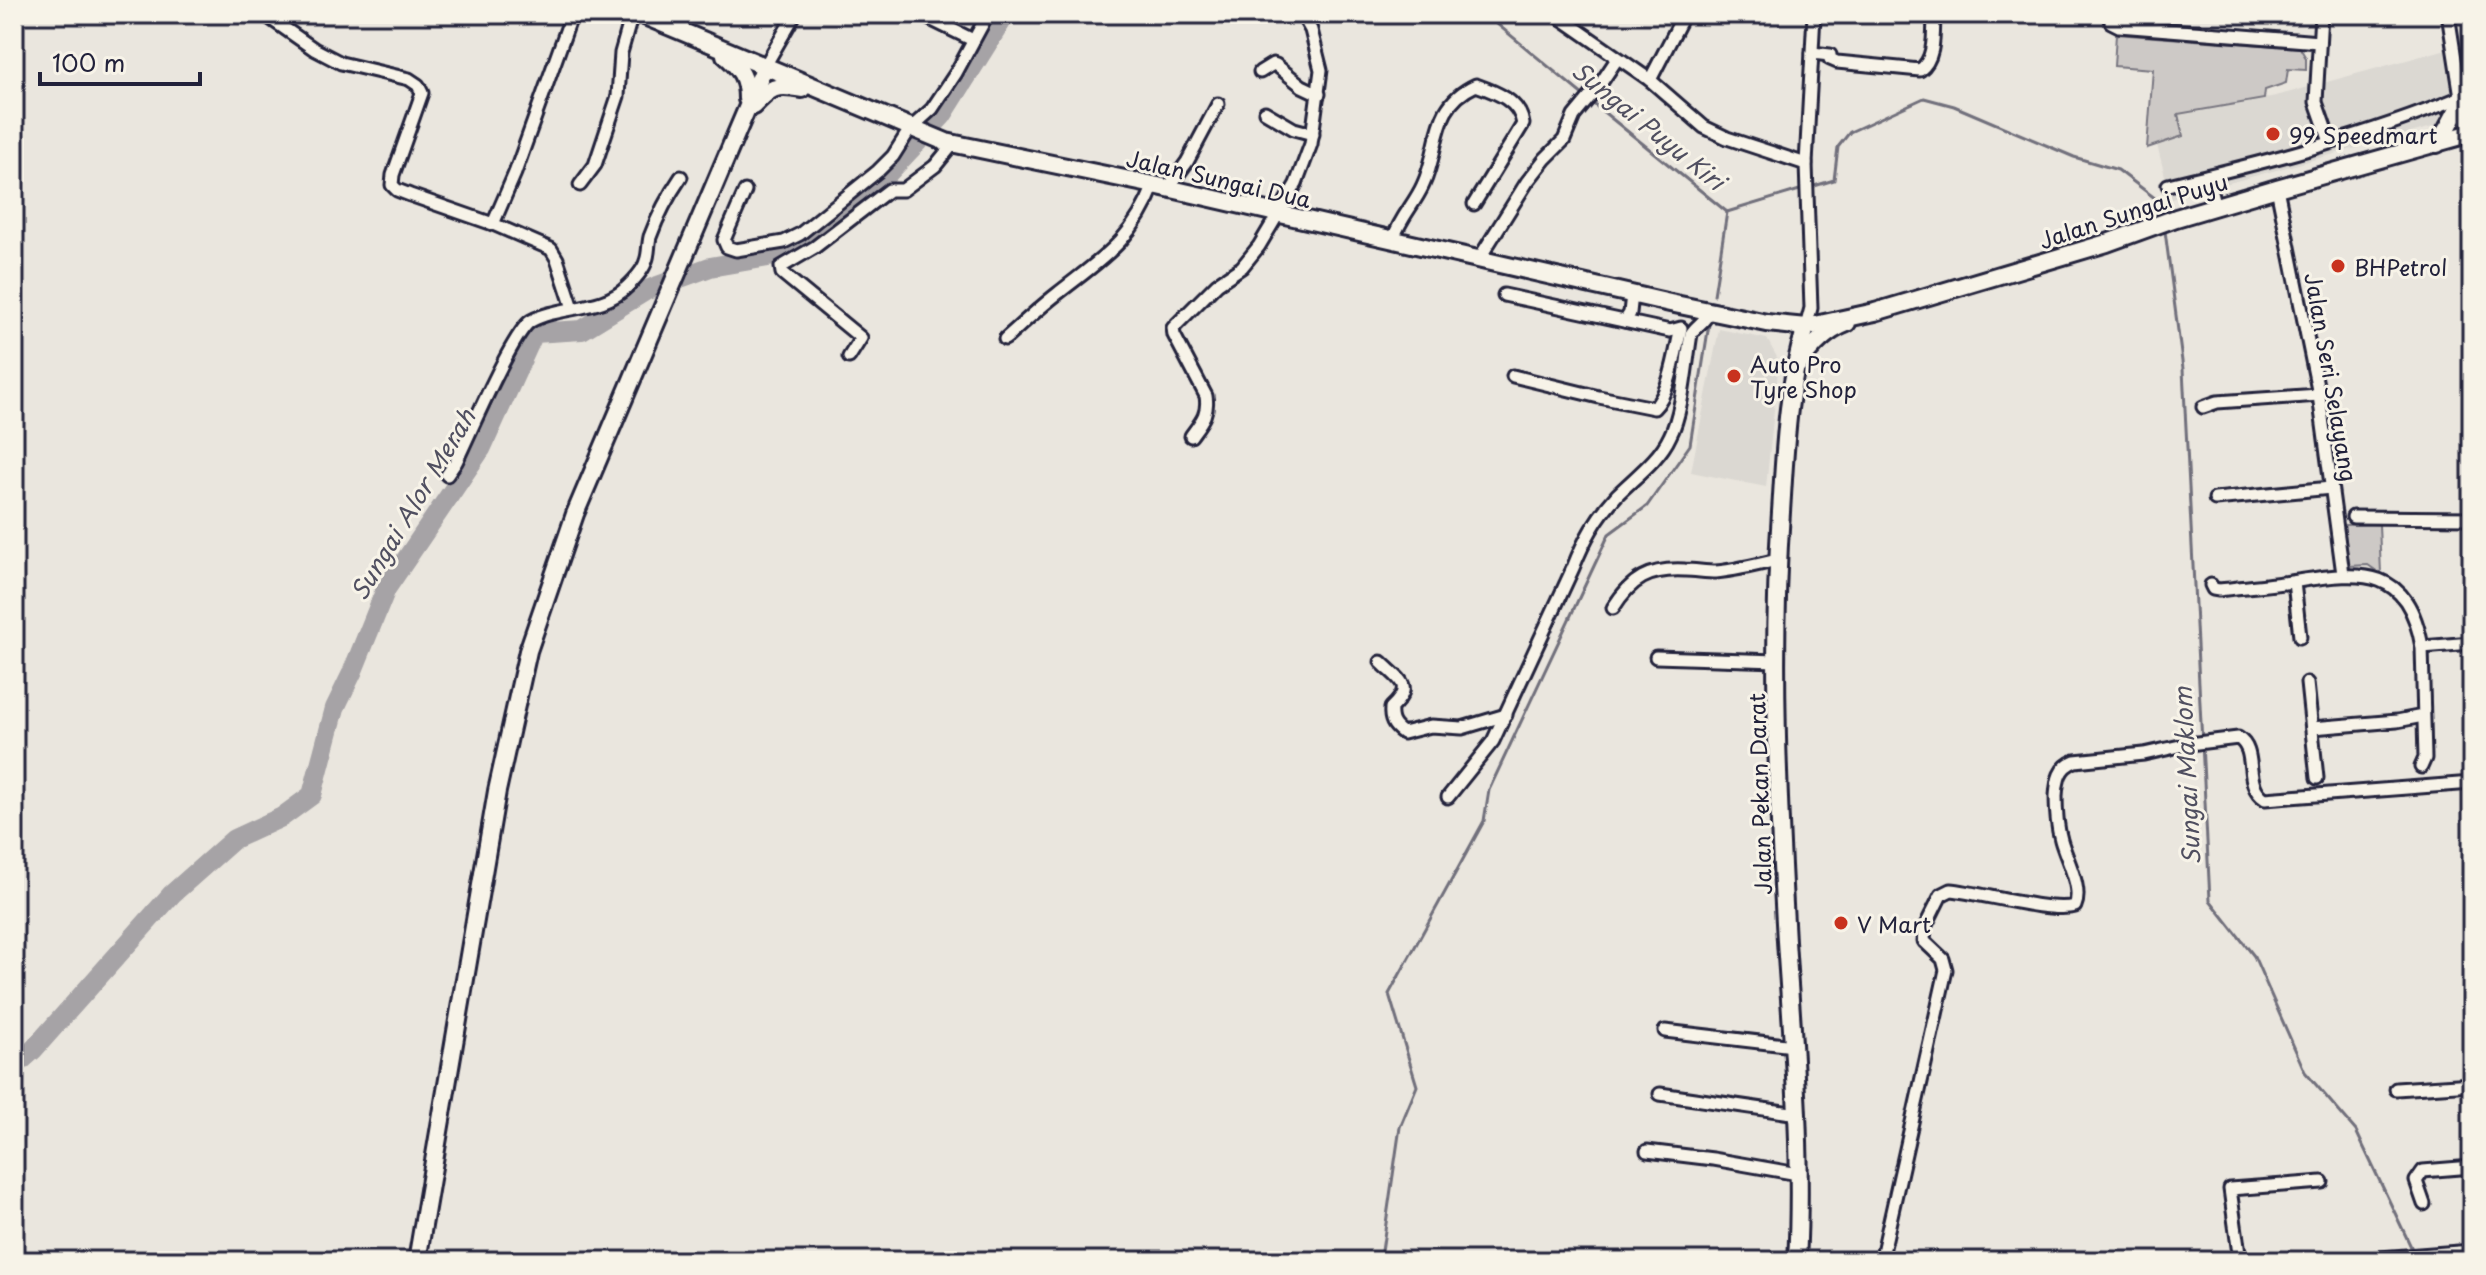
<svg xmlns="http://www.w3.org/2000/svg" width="2486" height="1275" font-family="'Playpen Sans',sans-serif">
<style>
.built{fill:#dbd8d2}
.green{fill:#cdc9c6;stroke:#787680;stroke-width:2}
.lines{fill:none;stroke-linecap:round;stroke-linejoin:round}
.stream{stroke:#716f7b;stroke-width:3}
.river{stroke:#a6a3a6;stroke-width:20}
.street-casing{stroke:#22223b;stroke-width:17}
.secondary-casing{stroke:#22223b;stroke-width:22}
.street{stroke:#f7f3e8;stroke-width:11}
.secondary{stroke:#f7f3e8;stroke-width:16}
.poi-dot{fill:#c8321e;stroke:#f7f3e8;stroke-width:3}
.labels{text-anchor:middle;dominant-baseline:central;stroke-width:6;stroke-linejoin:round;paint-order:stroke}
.poi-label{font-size:22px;fill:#22223b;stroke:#f7f3e8;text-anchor:start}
.street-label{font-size:22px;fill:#22223b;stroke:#f7f3e8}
.water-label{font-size:24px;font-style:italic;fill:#504f60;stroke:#f7f3e8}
</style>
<rect width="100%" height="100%" fill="#eae6de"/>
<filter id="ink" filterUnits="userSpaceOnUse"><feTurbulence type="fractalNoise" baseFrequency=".0125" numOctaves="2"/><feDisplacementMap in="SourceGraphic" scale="16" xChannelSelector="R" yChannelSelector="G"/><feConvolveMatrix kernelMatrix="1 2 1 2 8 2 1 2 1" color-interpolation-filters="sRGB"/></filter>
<g filter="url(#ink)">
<!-- built -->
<g class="built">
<polygon points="2472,42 2472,116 2171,199 2157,145 2182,136 2177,114 2276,96"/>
<polygon points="1719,329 1767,339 1779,361 1766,487 1691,472"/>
</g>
<!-- green -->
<g class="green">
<polygon points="2116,34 2300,48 2306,58 2306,70 2288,69 2286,83 2265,90 2264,99 2178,114 2183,136 2147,148 2153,69 2114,66"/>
<polygon points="2379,524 2381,574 2368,565 2349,566 2344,525"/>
</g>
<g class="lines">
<!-- stream -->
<g class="stream">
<polyline points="1485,14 1584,96"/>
<polyline points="1590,101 1727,212 1803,189"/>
<polyline points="1811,187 1834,180 1838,147 1850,132 1924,98 1954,106 2074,157 2118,170 2160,202 2162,212"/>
<polyline points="2165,231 2183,369 2210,900 2254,956 2305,1072 2356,1131 2413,1251"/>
<polyline points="1714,295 1727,212"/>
<polyline points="1383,1261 1382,1251 1400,1127 1417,1086 1389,994 1484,821 1489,790 1609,534 1647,506 1690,445 1709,324"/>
</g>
<!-- river -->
<polyline class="river" points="14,1067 33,1050 172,894 234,839 282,817 312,795 335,708 352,673 386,589 481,449 534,333 582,330 647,290 710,267 791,253 866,197 942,116 1006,14"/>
<defs>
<g id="street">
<polyline points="264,14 314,49 341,63 409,79 418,85 422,93 393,175 392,185 397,190 410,195 493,224 551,249 557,259 573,308"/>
<polyline points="920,14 973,40"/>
<polyline points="1555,14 1650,80 1704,127 1727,138 1806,164"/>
<polyline points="2108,14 2111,22 2119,26 2319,42"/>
<polyline points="2321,14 2316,102 2330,142"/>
<polyline points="2448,14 2461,97 2470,134"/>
<path d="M1812,53L1830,55V59L1837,62L1920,70C1936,58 1933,33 1934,14"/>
<polyline points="765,66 795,14"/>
<polyline points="1260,72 1273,64 1276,65 1302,86 1319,94"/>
<polyline points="1650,80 1680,22"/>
<polyline points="1265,112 1294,129 1313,134"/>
<polyline points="2207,176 2215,207"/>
<polyline points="580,185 595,165 618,96 621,53 632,14"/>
<path d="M2168,185C2266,162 2367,136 2461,97"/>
<polyline points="1168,188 1187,162 1218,104"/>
<polyline points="2277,188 2319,395 2343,574"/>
<polyline points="745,191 724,240 727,247 736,250 784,242 800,234 878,171 893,156 910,129 932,109 956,73 988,14"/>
<polyline points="493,224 515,173 572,14"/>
<path d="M1393,239C1401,216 1414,205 1423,185C1441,147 1430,106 1476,85C1496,92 1520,101 1523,124L1474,204"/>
<polyline points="1479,259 1527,182 1545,159 1564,140 1574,116 1599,86 1617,59"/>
<path d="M1504,295L1670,331L1681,328C1676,349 1670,393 1654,408L1599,397L1513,376"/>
<polyline points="1625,321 1630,313 1632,294"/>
<polyline points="1806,327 1811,308 1806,164 1814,14"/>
<path d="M1005,339C1022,324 1039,308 1057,294C1101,259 1132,242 1154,185"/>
<polyline points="849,357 861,338 782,273 781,267 815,247 889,190 903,190 935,166 953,144"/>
<polyline points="2203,407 2217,402 2319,395"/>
<path d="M1191,436C1201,422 1209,414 1206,396L1174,335L1173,328L1217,284L1242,267L1259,246L1296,184L1311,144L1321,70L1311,30L1302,14"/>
<path d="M447,475L456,462C468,438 513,331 531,321C560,305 603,312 628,286C634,280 644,269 646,261C649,254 648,245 650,237C658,215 668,196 681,177"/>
<polyline points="2215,499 2331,488"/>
<polyline points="2353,517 2472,518"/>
<polyline points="2294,582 2300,637"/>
<path d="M2211,585L2213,589L2219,590C2245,587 2272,585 2298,581C2364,571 2408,567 2422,647L2425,758L2421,767"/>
<path d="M1613,608C1631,579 1649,568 1685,570C1695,570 1705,572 1716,572C1737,570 1757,565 1777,560"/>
<polyline points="2422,647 2472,643"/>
<polyline points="1656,657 1777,661"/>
<path d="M1381,662C1400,681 1415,685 1391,708C1390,720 1393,726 1403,733L1431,726L1462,728L1506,715"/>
<polyline points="2307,683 2317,778"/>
<polyline points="2312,728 2397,721 2423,716"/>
<path d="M1448,797L1493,741L1573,568C1584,540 1596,518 1617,495C1635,477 1659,460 1670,436C1683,412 1686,362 1691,334C1696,325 1706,322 1709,311"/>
<polyline points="1665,1031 1794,1046"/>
<polyline points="2396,1089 2472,1084"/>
<polyline points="1660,1094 1798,1114"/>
<polyline points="1647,1151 1713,1159 1798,1174"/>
<polyline points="2424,1204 2416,1181 2423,1171 2472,1167"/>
<path d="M1881,1261L1946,970L1943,959L1924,941L1925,927L1941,895L1951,890C1982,893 2049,913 2075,906C2083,888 2066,859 2061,840C2057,826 2056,811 2056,796C2057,780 2059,767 2075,761L2144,754L2189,744L2238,738C2259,751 2242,784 2265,799L2472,783"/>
<polyline points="2240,1261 2230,1189 2322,1182"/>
<polyline points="2340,1261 2472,1251"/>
</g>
<g id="secondary">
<polyline points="640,14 946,142 1154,185 1670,303 1767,323 1806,327 1875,312 2107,243 2176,218 2277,188 2472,133"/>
<path d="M725,55C741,69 747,78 747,99"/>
<path d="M753,106C771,87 775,84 802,89"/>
<polyline points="2437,144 2447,129 2462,101 2472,108"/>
<path d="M1799,364C1812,346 1826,331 1847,323"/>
<polyline points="417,1261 497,791 528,651 575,514 765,66"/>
<path d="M1797,1261C1803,1154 1793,1047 1786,941C1778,799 1771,654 1781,512C1785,450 1787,386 1806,327"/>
</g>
</defs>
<!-- street casing -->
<use href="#street" class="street-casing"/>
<!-- secondary casing -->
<use href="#secondary" class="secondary-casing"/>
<!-- street -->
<use href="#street" class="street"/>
<!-- secondary -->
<use href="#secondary" class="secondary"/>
</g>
</g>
<!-- markers -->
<g class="poi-dot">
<circle cx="2273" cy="134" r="8"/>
<circle cx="2338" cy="266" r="8"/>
<circle cx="1734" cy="376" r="8"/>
<circle cx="1841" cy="923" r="8"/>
</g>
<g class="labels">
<!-- poi labels -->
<g class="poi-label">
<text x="2289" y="134">99 Speedmart</text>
<text x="2354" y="266">BHPetrol</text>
<text x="1750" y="363">Auto Pro<tspan x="1750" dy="25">Tyre Shop</tspan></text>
<text x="1857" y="923">V Mart</text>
</g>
<!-- street labels -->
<g class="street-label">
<text transform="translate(1219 178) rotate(13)">Jalan Sungai Dua</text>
<text transform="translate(2133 210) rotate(-18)">Jalan Sungai Puyu</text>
<text transform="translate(2332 377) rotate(80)">Jalan Seri Selayang</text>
<text transform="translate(1759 794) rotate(-92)">Jalan Pekan Darat</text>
</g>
<!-- water labels -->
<g class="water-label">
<text transform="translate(1649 125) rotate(39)">Sungai Puyu Kiri</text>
<text transform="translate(412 504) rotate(-59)">Sungai Alor Merah</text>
<text transform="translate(2186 776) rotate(-93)">Sungai Maklom</text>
</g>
</g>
<!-- margin -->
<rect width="2486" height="1275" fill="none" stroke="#f7f3e8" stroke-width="48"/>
<rect x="24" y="24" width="2438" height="1227" fill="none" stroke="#22223b" stroke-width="3" filter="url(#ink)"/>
<!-- scale -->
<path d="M40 72v12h160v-12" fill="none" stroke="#22223b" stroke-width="4"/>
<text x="52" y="72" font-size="24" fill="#22223b" stroke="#f7f3e8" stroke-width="6" paint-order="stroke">100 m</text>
</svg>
